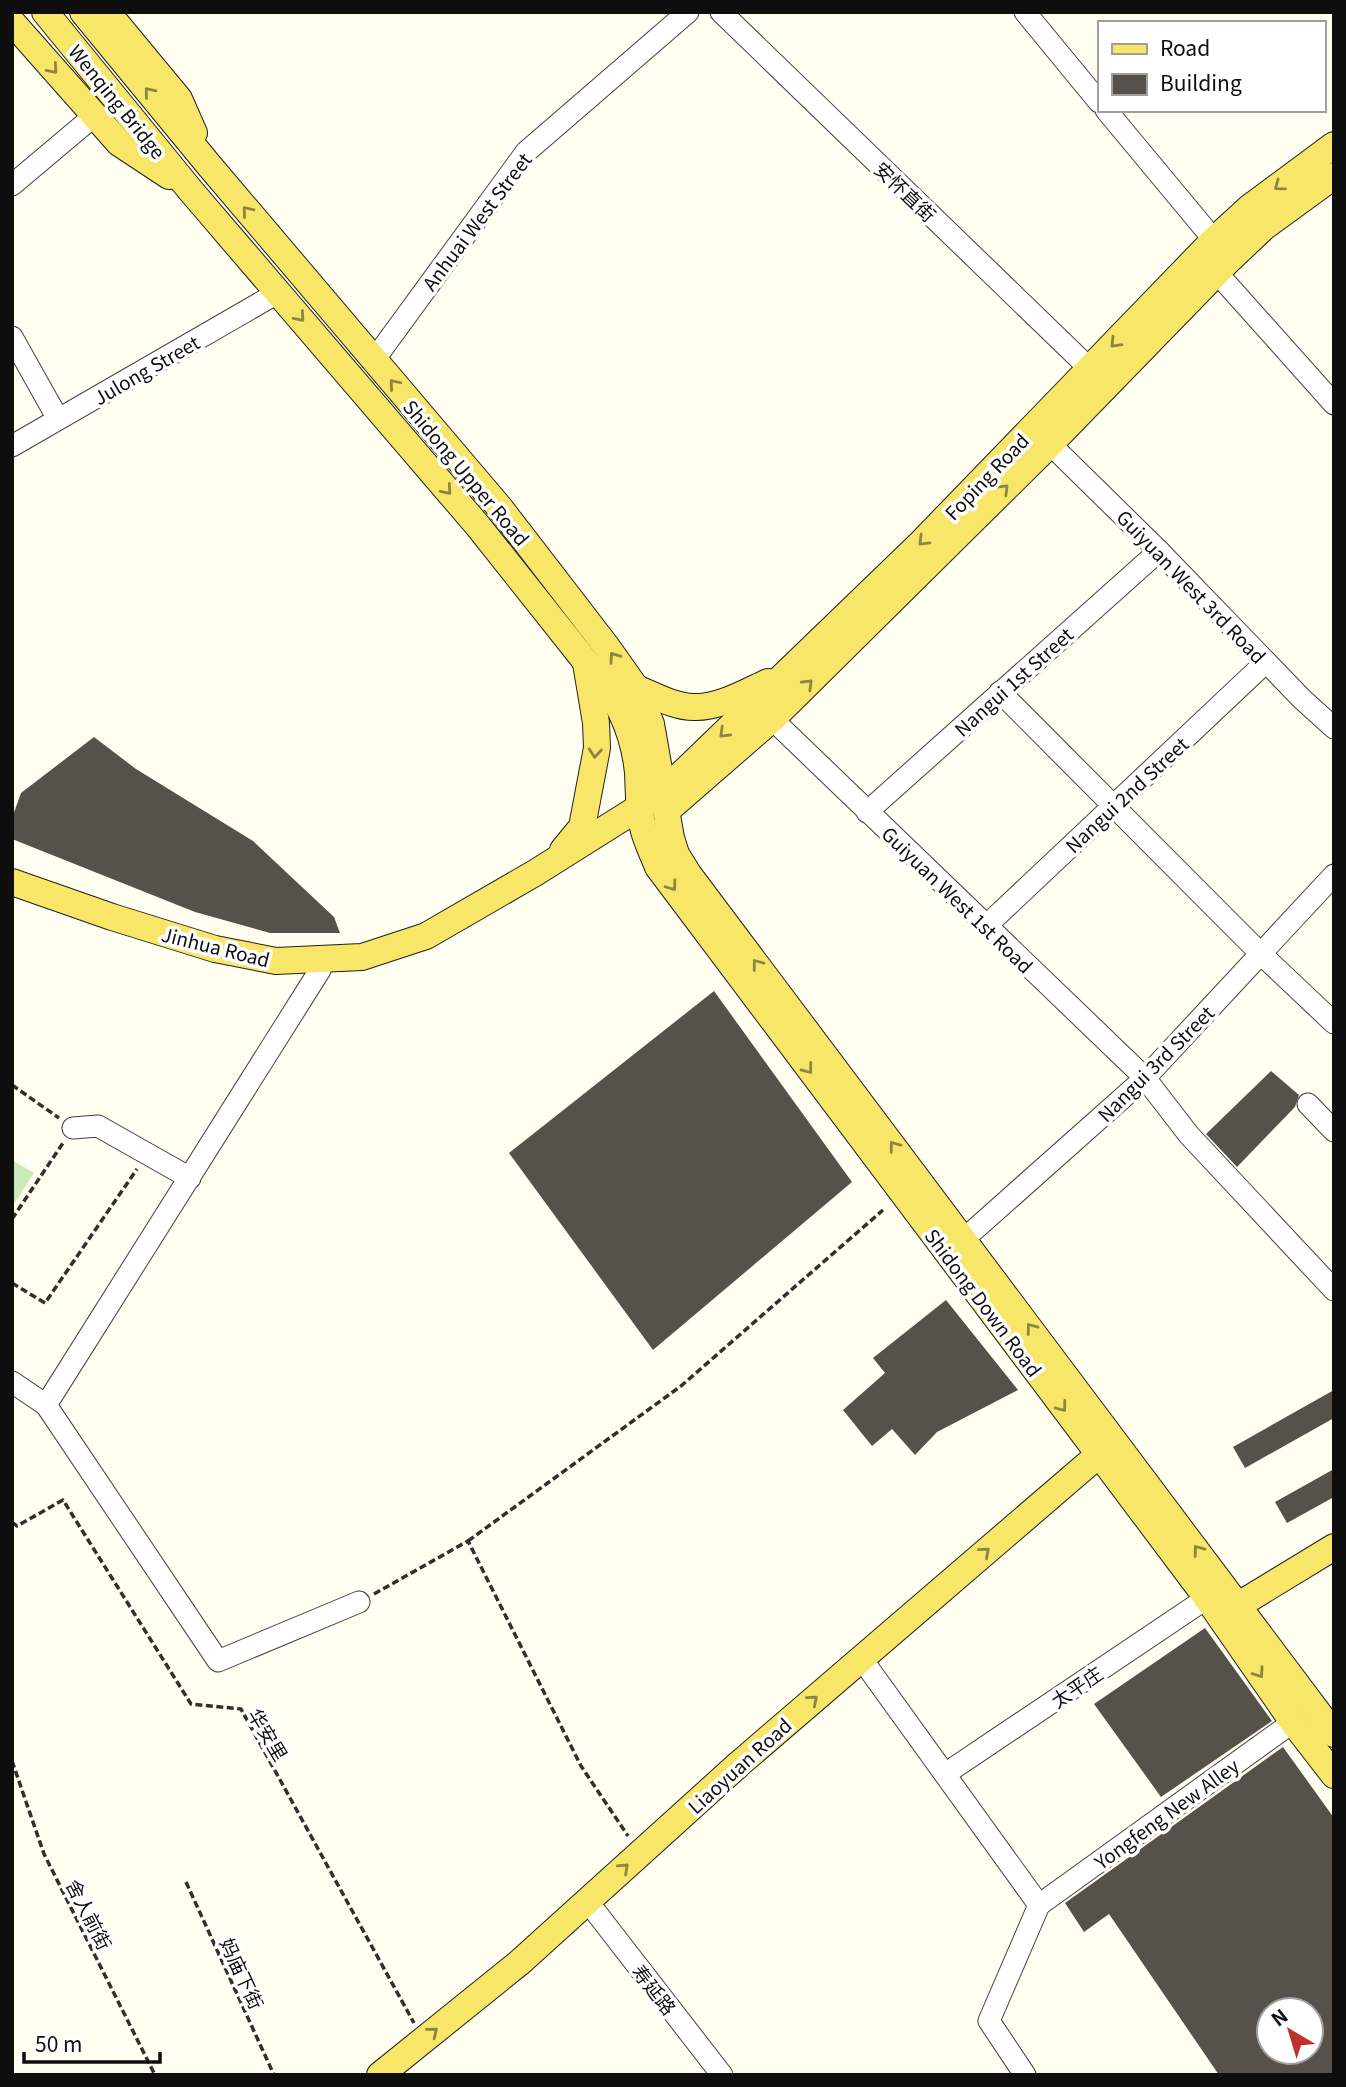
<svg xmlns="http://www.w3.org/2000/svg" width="1346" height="2087" font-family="Georgia,'Noto Sans SC',serif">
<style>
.green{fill:#cce9ba}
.building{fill:#57514b;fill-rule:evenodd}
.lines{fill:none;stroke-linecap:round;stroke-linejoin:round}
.minor-casing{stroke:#414141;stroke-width:23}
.major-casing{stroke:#1f1f1f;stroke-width:28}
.path{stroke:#303030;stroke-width:3.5;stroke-dasharray:7 3.5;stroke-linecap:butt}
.minor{stroke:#fff;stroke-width:21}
.major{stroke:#f7e668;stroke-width:26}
.oneway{stroke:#8e8540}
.labels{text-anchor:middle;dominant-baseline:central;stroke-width:7;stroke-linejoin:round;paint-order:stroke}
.street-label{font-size:19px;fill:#0e0e0e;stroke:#fff}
</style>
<rect width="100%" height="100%" fill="#fffef0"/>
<!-- green -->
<polygon class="green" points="12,1160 34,1173 12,1207"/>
<!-- building -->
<g class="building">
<polygon points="94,737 136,769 253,841 334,917 340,933 270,933 195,912 12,839 12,818 21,793"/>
<polygon points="714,991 852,1182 653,1350 509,1153"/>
<polygon points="1271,1071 1299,1095 1295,1107 1237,1167 1206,1134"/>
<polygon points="946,1300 1018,1390 937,1432 915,1455 892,1429 872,1446 843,1410 885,1373 873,1358"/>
<polygon points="1334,1390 1334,1418 1245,1468 1233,1447"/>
<polygon points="1334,1469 1334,1497 1287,1523 1275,1502"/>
<polygon points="1205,1628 1272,1721 1161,1797 1094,1704"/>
<path d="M1283,1747L1334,1818V2075H1219L1109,1914L1084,1932L1065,1903ZM1269,2010H1311V2052H1269Z"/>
</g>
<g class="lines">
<defs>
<g id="minor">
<polyline points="721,12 1090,369"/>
<polyline points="1025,12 1099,102"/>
<polyline points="1106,110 1214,240"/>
<polyline points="12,185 94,116"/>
<polyline points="1217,273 1334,404"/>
<polyline points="12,337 58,419"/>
<polyline points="374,360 526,152 688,12"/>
<polyline points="1050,444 1159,551 1302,699 1334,728"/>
<polyline points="12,446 279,292"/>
<polyline points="1000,692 1261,954 1334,1023"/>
<polyline points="772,719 1145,1078 1189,1135 1334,1290"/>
<polyline points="867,812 1159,551"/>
<polyline points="986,926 1266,662"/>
<polyline points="1308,1104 1334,1131"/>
<polyline points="73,1128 98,1126 190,1178"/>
<polyline points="964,1239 1145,1078 1334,875"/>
<polyline points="12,1382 46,1405 218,1661 359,1602"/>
<polyline points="46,1405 320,970"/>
<polyline points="861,1658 1039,1905"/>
<polyline points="945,1774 1207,1598"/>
<polyline points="588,1902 722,2075"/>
<polyline points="1039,1905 1293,1722"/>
<polyline points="1025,2075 989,2021 1039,1905"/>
</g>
<g id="major">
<path d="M45,12L191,191L478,526L586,662C615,691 634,730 638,773C639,790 638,809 643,827C646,841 653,854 658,867L1207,1598L1293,1722L1334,1775"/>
<polyline points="83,12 208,164 500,508 607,647 636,688 651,724 671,838 676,854 689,875 1334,1734"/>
<polyline points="107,12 179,99 194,133"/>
<polyline points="12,22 119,143 169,176"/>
<path d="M636,688C654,695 674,707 694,707C719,708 746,692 768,682"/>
<polyline points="672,806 772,719 1050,444 1229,260 1264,227 1334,176"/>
<polyline points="563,850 582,827 597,748 596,723 586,663"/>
<polyline points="12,882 112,917 215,949 276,961 362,957 426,936 535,873 662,793 922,542 1214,240 1249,208 1334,145"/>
<polyline points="1224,1614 1334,1547"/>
<polyline points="380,2075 519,1963 739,1764 1110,1445"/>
</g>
</defs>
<!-- minor casing -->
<use href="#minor" class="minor-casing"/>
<!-- major casing -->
<use href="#major" class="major-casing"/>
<!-- path -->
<g class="path">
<polyline points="12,1085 59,1118"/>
<polyline points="12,1219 63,1143"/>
<polyline points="12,1283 45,1303 137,1169"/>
<polyline points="12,1522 17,1526 63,1500 191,1704 241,1709 414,2023"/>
<polyline points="468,1541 681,1386 883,1210"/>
<polyline points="374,1594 468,1541 581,1766 628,1836"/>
<polyline points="12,1761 44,1854 155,2075"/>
<polyline points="186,1882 274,2075"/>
</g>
<!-- minor -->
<use href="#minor" class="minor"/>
<!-- major -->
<use href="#major" class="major"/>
</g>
<!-- one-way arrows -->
<defs><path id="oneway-chevron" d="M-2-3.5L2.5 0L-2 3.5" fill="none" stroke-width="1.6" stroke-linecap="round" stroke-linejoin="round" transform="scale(1.75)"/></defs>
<g class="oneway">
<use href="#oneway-chevron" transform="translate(53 69) rotate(49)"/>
<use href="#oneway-chevron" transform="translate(149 92) rotate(-129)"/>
<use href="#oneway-chevron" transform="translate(1279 186) rotate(143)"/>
<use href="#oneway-chevron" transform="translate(247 211) rotate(-130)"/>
<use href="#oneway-chevron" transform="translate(300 317) rotate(49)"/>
<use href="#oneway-chevron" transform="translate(1115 343) rotate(134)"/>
<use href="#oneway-chevron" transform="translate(394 384) rotate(-130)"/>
<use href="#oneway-chevron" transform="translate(1004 489) rotate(-45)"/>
<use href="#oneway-chevron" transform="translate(447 490) rotate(49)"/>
<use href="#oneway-chevron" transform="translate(923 541) rotate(135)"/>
<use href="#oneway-chevron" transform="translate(614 657) rotate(-125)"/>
<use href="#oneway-chevron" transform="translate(808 684) rotate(-45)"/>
<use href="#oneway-chevron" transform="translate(724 733) rotate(136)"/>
<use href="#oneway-chevron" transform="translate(595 753) rotate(95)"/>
<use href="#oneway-chevron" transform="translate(672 886) rotate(54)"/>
<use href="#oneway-chevron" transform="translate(757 964) rotate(-127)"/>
<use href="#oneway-chevron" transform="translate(808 1069) rotate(53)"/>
<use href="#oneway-chevron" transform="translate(894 1146) rotate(-127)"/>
<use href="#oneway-chevron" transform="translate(1031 1328) rotate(-127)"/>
<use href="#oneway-chevron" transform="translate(1062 1407) rotate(53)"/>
<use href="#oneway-chevron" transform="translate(1198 1550) rotate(-127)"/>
<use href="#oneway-chevron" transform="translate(985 1552) rotate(-41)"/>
<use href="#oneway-chevron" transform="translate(1259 1673) rotate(55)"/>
<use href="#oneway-chevron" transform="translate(813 1700) rotate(-41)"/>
<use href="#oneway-chevron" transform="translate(624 1868) rotate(-43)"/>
<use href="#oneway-chevron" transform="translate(433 2032) rotate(-39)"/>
</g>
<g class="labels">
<!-- street labels -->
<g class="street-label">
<text transform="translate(118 101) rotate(51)">Wenqing Bridge</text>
<text transform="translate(906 191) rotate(44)">安怀直街</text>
<text transform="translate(476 221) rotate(-53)">Anhuai West Street</text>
<text transform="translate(146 369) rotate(-30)">Julong Street</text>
<text transform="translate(467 472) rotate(50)">Shidong Upper Road</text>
<text transform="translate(986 476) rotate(-46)">Foping Road</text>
<text transform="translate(1192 586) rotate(46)">Guiyuan West 3rd Road</text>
<text transform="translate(1013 681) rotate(-42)">Nangui 1st Street</text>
<text transform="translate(1126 794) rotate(-43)">Nangui 2nd Street</text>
<text transform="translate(958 899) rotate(44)">Guiyuan West 1st Road</text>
<text transform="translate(216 946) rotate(14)">Jinhua Road</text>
<text transform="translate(1155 1063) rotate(-45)">Nangui 3rd Street</text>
<text transform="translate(984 1302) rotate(53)">Shidong Down Road</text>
<text transform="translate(1076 1686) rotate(-34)">太平庄</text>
<text transform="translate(269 1734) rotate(59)">华安里</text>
<text transform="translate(739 1765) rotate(-42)">Liaoyuan Road</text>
<text transform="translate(1166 1813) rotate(-36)">Yongfeng New Alley</text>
<text transform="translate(90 1914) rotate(63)">舍人前街</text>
<text transform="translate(243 1973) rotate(65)">妈庙下街</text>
<text transform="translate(655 1989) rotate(52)">寿延路</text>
</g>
</g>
<!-- border -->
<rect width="1346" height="2087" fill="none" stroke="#0e0e0e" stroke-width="28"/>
<!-- legend -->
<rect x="1098" y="21" width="228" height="91" fill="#ffffff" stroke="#9f9f9f" stroke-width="2"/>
<rect x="1112" y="44" width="35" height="10" fill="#f7e668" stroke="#9f9f9f" stroke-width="2"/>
<text x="1160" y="56" font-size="21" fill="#0e0e0e">Road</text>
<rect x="1112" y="74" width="35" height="21" fill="#57514b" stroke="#9f9f9f" stroke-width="2"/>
<text x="1160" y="91" font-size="21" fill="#0e0e0e">Building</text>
<!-- north arrow -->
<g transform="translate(1290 2031) rotate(322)"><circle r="33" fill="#ffffff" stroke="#9f9f9f" stroke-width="2"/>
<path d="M0-5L12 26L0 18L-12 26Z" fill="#bd3328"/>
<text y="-10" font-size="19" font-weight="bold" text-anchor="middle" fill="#0e0e0e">N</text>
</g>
<!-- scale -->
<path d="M24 2052v10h136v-10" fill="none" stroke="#0e0e0e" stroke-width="3.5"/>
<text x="35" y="2052" font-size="21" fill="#0e0e0e" stroke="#ffffff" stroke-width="5" paint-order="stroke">50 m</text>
</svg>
